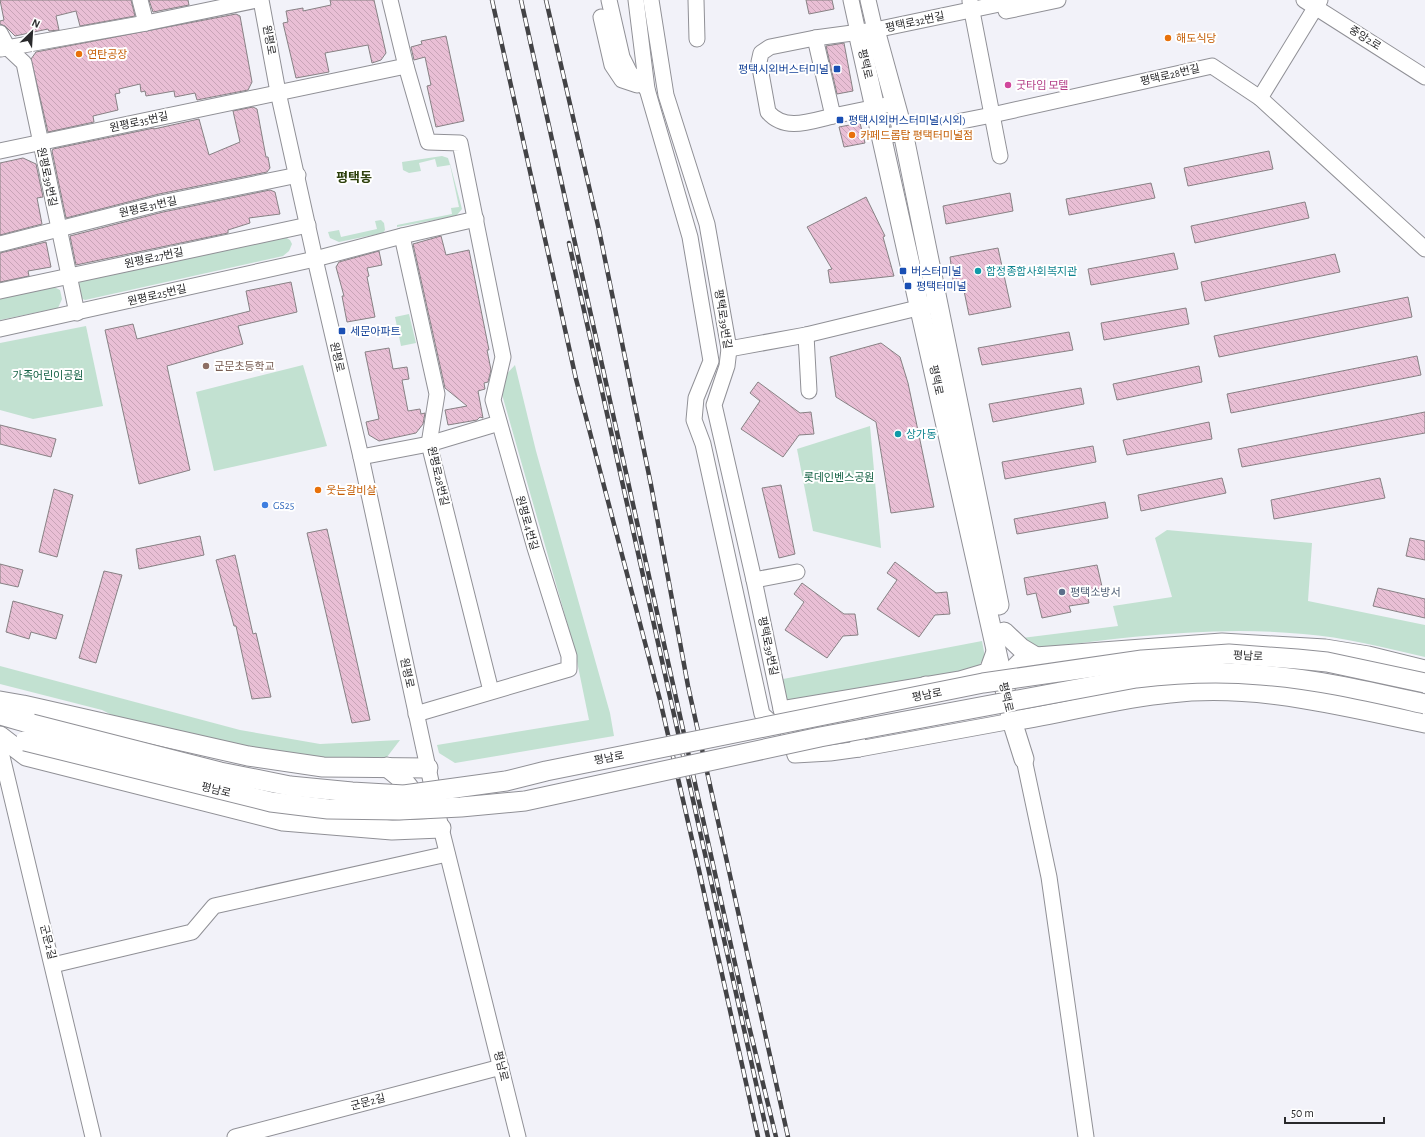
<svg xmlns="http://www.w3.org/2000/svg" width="1425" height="1137" font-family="'Alegreya Sans','Noto Sans KR',sans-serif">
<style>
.green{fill:#c2e1d1}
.building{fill:url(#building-back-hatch);stroke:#878184}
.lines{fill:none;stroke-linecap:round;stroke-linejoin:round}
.minor-casing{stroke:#909096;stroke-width:17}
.major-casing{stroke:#909096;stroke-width:21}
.minor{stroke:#fff;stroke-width:15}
.major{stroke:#fff;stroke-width:19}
.rail-casing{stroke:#434346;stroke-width:4.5}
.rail{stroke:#fff;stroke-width:3;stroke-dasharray:9;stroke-linecap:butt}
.major-bridge-casing{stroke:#909096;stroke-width:21;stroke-linecap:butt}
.major-bridge{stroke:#fff;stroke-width:19}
.food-dot{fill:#e8710a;stroke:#fff;stroke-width:1.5}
.transit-dot{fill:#1a4fb4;stroke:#fff;stroke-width:1.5}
.hotel-dot{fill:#d1479c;stroke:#fff;stroke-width:1.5}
.culture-dot{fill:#0f9aa8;stroke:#fff;stroke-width:1.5}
.education-dot{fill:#8d6e63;stroke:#fff;stroke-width:1.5}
.shop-dot{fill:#3f7fe0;stroke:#fff;stroke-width:1.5}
.service-dot{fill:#5c6f8a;stroke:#fff;stroke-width:1.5}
.labels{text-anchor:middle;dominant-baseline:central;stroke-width:4;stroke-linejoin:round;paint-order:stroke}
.street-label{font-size:11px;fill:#29292b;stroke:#fff}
.food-label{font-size:11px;fill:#c56008;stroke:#fff;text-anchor:start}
.transit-label{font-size:11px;fill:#164399;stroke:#fff;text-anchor:start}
.hotel-label{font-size:11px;fill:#b23c85;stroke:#fff;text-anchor:start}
.culture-label{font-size:11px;fill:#0d838f;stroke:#fff;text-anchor:start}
.education-label{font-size:11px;fill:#785e54;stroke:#fff;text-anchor:start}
.park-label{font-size:11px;fill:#176347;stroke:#fff}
.shop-label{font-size:11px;fill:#366cbe;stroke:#fff;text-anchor:start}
.service-label{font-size:11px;fill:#4e5e75;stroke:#fff;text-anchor:start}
.quarter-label{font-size:13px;font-weight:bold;fill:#2c3f0a;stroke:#fff}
</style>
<defs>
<pattern id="building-back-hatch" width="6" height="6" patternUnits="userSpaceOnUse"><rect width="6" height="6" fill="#e9bfd5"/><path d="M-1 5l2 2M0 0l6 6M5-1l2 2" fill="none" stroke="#c8a4b7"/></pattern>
</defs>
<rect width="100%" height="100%" fill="#f2f2f9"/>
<!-- green -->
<g class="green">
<polygon points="442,156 448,158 450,165 437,167 435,159 419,163 421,171 409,173 403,170 402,162"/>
<polygon points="449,160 462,209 456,216 397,227 397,225 452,214 451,208 459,207"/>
<polygon points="381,220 384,223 385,230 383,233 339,242 330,238 328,232 339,230 341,237 377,229 375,221"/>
<polygon points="282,235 290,240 292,244 289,251 283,256 85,300 78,297 77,286 81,281"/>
<polygon points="54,287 60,290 62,299 58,308 0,320 0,298"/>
<polygon points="409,314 416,343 401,346 395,317"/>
<polygon points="86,326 103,406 33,419 0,410 0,343"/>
<polygon points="303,365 327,446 214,471 196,392"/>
<polygon points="515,365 536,451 610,713 614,736 455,763 439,753 437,745 589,720 574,647 501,391 503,378"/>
<polygon points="870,426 881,548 813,531 797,449"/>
<path d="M1167,530L1312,543L1308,601L1425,625V657C1385,648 1344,637 1303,634C1213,625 1121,638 1032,649L1022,638L1118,626L1113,606L1172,597L1155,538Z"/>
<polygon points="982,641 985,657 977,668 787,702 783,679"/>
<polygon points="0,666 240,730 320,744 400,740 387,757 331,760 306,759 126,722 102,710 0,684"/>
</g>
<!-- building -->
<g class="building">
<polygon points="0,0 131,0 135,16 80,26 76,11 56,16 59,30 49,31 48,29 15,36 5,26 0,24 0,21 4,20"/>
<polygon points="149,0 188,0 189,5 153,12"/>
<polygon points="330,0 374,0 386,53 381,60 372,63 368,45 325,53 329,72 296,78 283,23 288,22 286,11 303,8 303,11 331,5"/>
<polygon points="806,0 832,0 834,9 809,14"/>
<polygon points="236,14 240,16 252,82 248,90 197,100 195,93 175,97 174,91 146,96 145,91 141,92 140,84 119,89 120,93 115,94 118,110 93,116 94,122 48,132 31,59 36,52"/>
<polygon points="446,36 464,121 436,127 427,86 431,85 425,57 414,60 411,47 422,44 421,41"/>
<polygon points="844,43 853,91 837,94 826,46"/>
<polygon points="253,107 257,109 266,157 268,157 270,168 267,172 159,194 66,218 52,151 53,149 154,128 154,129 199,119 209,155 240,142 233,111"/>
<polygon points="860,123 865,143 844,147 839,127"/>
<polygon points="1269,151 1273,169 1188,186 1184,168"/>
<polygon points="23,158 36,164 43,197 37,198 42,224 0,235 0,163"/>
<polygon points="1151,183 1155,198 1069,215 1066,199"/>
<polygon points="270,190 275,192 280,214 249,218 250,223 228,230 228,233 76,265 70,236 163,212"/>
<polygon points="1010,193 1013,211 946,224 943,206"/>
<polygon points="866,197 885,236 883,237 894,276 830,283 828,270 832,269 807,227"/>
<polygon points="1305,202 1309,218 1195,243 1191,226"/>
<polygon points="441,236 446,255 469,250 489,350 487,350 491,370 488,382 484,383 485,389 478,391 483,418 480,417 477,420 448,425 445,410 467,406 445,388 413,244"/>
<polygon points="46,242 51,267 28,271 29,276 0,282 0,253"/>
<polygon points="998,248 1011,307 969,315 963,286 954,287 950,257"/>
<polygon points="379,251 382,265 367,268 369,276 367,277 375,317 347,322 342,296 344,296 336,267 339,262"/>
<polygon points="1174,253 1178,269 1091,285 1088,269"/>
<polygon points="1335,254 1340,272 1205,301 1201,282"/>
<polygon points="291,282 297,312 238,326 243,344 167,366 190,470 139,484 105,330 133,324 137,339 250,311 246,291"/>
<polygon points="1408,297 1412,317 1219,357 1214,336"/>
<polygon points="1186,308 1189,324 1104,340 1101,323"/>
<polygon points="1069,332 1073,350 982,365 978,348"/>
<polygon points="881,343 900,357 908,383 934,507 891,513 876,422 836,397 830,357"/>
<polygon points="389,348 393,369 407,367 409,379 402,380 408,411 420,409 421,414 425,413 423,424 416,433 379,441 369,435 366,422 379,419 365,352"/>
<polygon points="1417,356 1421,375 1231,413 1227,394"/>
<polygon points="1199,366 1202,382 1117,400 1113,384"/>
<polygon points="758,382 800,413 811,412 814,434 799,435 783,457 741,429 760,401 750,393"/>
<polygon points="1081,388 1084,404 993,422 989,404"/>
<polygon points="1425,412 1425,433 1242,467 1238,449"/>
<polygon points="1209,422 1212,439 1127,455 1123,440"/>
<polygon points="0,425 56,439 51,457 0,444"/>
<polygon points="1093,446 1096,462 1005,479 1002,462"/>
<polygon points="1222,478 1226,493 1141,511 1138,495"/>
<polygon points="1380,478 1385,498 1274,519 1271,500"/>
<polygon points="781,485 795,554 779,558 762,488"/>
<polygon points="54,489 73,495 57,557 39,552"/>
<polygon points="1105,502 1108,518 1017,534 1014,519"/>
<polygon points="327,529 352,640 370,720 352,723 307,533"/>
<polygon points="200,536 204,555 139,569 136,549"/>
<polygon points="1410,538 1425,541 1425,560 1406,556"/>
<polygon points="235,555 253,634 256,633 271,697 252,699 236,626 234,626 216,560"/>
<polygon points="895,562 936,593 947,592 950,614 935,615 919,637 877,609 897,580 887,573"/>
<polygon points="0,564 23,570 18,587 0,583"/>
<polygon points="1097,565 1103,591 1087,594 1089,603 1069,606 1071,612 1042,618 1036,593 1027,595 1024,578"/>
<polygon points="104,571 122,575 96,663 79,658"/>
<polygon points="802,583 844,614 855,614 858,635 843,636 827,658 785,630 804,602 794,594"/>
<polygon points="1378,588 1425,599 1425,618 1373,606"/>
<polygon points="13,601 63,615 56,639 31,632 29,639 6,632"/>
</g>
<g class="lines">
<defs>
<g id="minor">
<polyline points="140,0 146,23"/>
<polyline points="261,0 278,92 315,259 361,457 441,828 518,1137"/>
<polyline points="390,0 406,66 428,142 460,143 503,357 493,400 535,548 569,656 569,669 416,714"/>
<polyline points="609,0 622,57 630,73 647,89"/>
<polyline points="636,0 647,89 690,237 711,361 696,398 694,420 703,444 762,714 772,723 784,720"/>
<polyline points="651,0 666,95 707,224 729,349 727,366 714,405 754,580 781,709 795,755 830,753 859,749"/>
<polyline points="696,0 697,39"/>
<polyline points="851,0 858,32"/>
<polyline points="868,0 875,30"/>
<polyline points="1304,0 1425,77"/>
<polyline points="970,1 1000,156"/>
<polyline points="1006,11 1058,0"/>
<polyline points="601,17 612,65 622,80 637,85"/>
<polyline points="0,33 8,48 24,63 77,313"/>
<path d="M815,38L770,47L761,53L759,62L768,112C785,132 811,121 833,116"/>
<polyline points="1,49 146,23 257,0"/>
<polyline points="1260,98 1425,249"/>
<polyline points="896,103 833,116 815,38 875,30 1018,0"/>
<polyline points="881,137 992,115 1212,66 1260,98 1320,0"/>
<polyline points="0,151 406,66"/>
<polyline points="402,236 437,394 429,444 491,691"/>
<polyline points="0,244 161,203 298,175"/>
<polyline points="0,291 308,225"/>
<polyline points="0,329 315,259 402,236 476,219"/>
<polyline points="806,335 809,391"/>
<polyline points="729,349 806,335 930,305"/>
<polyline points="361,457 429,444 499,423"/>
<polyline points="754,580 797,572"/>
<polyline points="905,694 926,684"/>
<polyline points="852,707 859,749 1012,721"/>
<polyline points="781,709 960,679 987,671 995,649"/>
<polyline points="0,748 93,1137"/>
<polyline points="1024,759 1049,877 1086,1137"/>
<polyline points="53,965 192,932 214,906 447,854"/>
<polyline points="235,1137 501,1067"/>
</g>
<g id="major">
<polyline points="875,30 903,132 999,605"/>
<polyline points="858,32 1012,721 1024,759"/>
<polyline points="1004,632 1021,648 1036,657"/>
<polyline points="1002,681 1020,663 1036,657 1222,643 1325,649 1368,656 1425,670"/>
<polyline points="0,701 23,705 248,756 323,767 428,768"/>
<polyline points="0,715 32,724"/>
<path d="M1012,721C1065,713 1116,698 1170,693C1257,683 1341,706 1425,723"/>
<polyline points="0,736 26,756 283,821 392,830 441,828"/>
<path d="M387,767C401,779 417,788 413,809"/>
</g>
</defs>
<!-- minor casing -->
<use href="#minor" class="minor-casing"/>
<!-- major casing -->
<use href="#major" class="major-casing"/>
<!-- minor -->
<use href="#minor" class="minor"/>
<!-- major -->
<use href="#major" class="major"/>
<defs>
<g id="rail">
<polyline points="492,0 576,379 660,700 697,861 758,1137"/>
<polyline points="521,0 748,1022 776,1137"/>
<polyline points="546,0 599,230 651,485 688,686 788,1137"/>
<polyline points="569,243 768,1137"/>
</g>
</defs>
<!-- rail casing -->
<use href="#rail" class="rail-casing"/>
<!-- rail -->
<use href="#rail" class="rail"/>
<defs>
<g id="major-bridge">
<polyline points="32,724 220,772 290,786 352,792 404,795 506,781 546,771 983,683 1142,660 1229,654 1297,659 1327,662 1425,683"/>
<path d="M25,741L271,802L328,809L399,810L461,807L525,801L820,737L1136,678C1178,673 1219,671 1261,675C1316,679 1371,692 1425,704"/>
</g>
</defs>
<!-- major-bridge casing -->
<use href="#major-bridge" class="major-bridge-casing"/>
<!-- major-bridge -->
<use href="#major-bridge" class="major-bridge"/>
</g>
<!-- markers -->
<g class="food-dot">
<circle cx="1168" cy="38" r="4"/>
<circle cx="79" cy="54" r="4"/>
<circle cx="852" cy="135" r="4"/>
<circle cx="318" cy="490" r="4"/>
</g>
<g class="transit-dot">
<rect x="833" y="65" width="8" height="8" rx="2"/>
<rect x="836" y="116" width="8" height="8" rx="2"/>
<rect x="899" y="267" width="8" height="8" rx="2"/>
<rect x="904" y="282" width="8" height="8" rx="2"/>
<rect x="338" y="327" width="8" height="8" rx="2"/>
</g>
<circle class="hotel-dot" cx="1008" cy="85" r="4"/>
<g class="culture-dot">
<circle cx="978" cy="271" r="4"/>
<circle cx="898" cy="434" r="4"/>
</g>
<circle class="education-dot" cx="206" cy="366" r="4"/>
<circle class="shop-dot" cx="265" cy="505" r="4"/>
<circle class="service-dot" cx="1062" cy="592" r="4"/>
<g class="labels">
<!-- street labels -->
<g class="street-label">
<text transform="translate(915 22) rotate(-12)">평택로32번길</text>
<text transform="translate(1365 38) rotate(32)">중앙2로</text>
<text transform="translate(269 40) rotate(80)">원평로</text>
<text transform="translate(865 64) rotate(77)">평택로</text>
<text transform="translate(1170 75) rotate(-13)">평택로28번길</text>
<text transform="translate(139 122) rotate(-12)">원평로35번길</text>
<text transform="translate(47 177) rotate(78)">원평로39번길</text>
<text transform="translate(148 207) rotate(-13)">원평로31번길</text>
<text transform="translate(154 258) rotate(-12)">원평로27번길</text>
<text transform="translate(157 295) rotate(-13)">원평로25번길</text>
<text transform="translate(723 319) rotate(81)">평택로39번길</text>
<text transform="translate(337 357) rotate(77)">원평로</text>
<text transform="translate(936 380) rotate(78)">평택로</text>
<text transform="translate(438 476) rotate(77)">원평로28번길</text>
<text transform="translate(527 523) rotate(74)">원평로4번길</text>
<text transform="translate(768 646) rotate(78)">평택로39번길</text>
<text transform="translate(1248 656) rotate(3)">평남로</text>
<text transform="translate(407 673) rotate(78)">원평로</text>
<text transform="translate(927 695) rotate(-11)">평남로</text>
<text transform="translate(1006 697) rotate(77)">평택로</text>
<text transform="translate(609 758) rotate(-11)">평남로</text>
<text transform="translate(216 790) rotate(14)">평남로</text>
<text transform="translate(48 942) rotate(76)">군문2길</text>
<text transform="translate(501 1066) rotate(76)">평남로</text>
<text transform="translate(368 1102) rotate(-15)">군문2길</text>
</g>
<!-- food labels -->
<g class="food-label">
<text x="1176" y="38">해도식당</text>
<text x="87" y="54">연탄공장</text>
<text x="860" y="135">카페드롭탑 평택터미널점</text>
<text x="326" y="490">웃는갈비살</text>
</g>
<!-- transit labels -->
<g class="transit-label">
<text x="829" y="69" text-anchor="end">평택시외버스터미널</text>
<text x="848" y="120">평택시외버스터미널(시외)</text>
<text x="911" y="271">버스터미널</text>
<text x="916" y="286">평택터미널</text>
<text x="350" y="331">세문아파트</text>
</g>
<!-- hotel labels -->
<g class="hotel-label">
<text x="1016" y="85">굿타임 모텔</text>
</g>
<!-- culture labels -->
<g class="culture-label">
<text x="986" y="271">합정종합사회복지관</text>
<text x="906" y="434">상가동</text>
</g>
<!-- education labels -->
<g class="education-label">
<text x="214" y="366">군문초등학교</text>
</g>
<!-- park labels -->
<g class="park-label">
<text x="48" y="375">가족어린이공원</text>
<text x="839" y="477">롯데인벤스공원</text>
</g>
<!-- shop labels -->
<g class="shop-label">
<text x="273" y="505">GS25</text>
</g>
<!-- service labels -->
<g class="service-label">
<text x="1070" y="592">평택소방서</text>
</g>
<!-- quarter labels -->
<g class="quarter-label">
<text x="354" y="178">평택동</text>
</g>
</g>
<!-- north arrow -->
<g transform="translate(32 32) rotate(25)" stroke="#ffffff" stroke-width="3" paint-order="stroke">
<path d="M0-3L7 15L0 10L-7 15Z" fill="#29292b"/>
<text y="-6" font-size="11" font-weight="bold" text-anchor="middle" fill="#29292b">N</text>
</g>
<!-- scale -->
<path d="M1285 1117v6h99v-6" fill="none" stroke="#29292b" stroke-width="2"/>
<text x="1291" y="1117" font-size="12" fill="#29292b" stroke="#ffffff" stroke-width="3" paint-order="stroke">50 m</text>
</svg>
